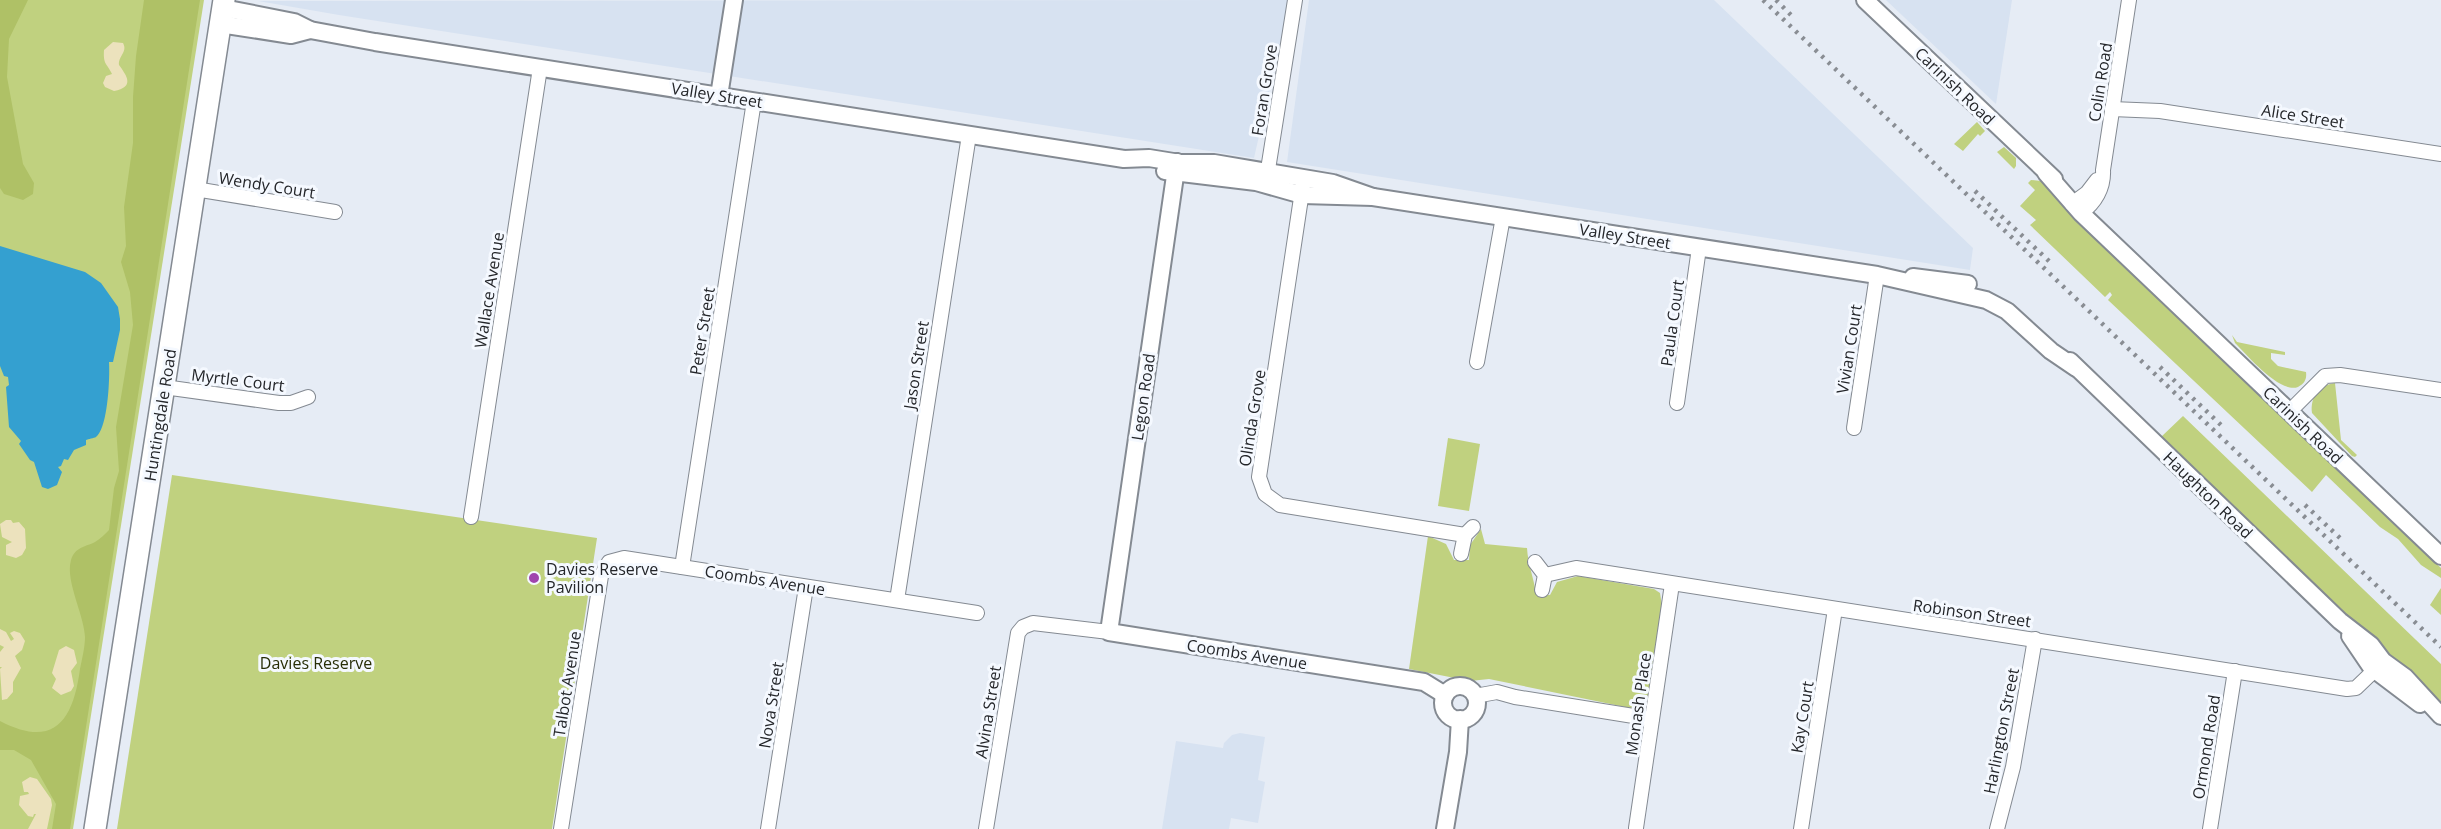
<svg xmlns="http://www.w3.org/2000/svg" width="2441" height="829" font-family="'Open Sans',sans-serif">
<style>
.built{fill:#d7e2f1}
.green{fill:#c0d17f}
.forest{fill:#afc166}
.sand{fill:#ece2bd}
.water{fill:#34a0d0}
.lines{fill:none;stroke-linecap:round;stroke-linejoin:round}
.minor-casing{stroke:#848a92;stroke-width:16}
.tertiary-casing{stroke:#848a92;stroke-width:20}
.primary-casing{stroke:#848a92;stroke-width:24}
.minor{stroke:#fff;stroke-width:14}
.tertiary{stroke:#fff;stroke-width:16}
.primary{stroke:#fff;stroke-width:21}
.rail{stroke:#898d93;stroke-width:4.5;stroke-dasharray:3 6;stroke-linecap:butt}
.poi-dot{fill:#a044ae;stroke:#f5f9ff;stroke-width:2}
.labels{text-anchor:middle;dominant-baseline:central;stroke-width:6;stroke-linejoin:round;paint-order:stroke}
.street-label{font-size:16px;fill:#24262a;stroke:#f5f9ff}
.poi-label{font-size:16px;fill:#24262a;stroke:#f5f9ff;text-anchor:start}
.park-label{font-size:16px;fill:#282e07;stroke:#f5f9ff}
</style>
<rect width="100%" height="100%" fill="#e6ecf5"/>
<!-- built -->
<g class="built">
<polygon points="1290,0 1254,158 339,15 258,1"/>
<polygon points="1309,0 1714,0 1973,248 1970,270 1287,162"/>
<polygon points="1886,0 2012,0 1996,104"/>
<polygon points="1240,733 1265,737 1258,780 1265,782 1258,823 1231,818 1229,829 1162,829 1176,741 1223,748 1224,743 1232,735"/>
</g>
<!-- green -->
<g class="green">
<polygon points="0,0 204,0 73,829 0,829"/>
<polygon points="1977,122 1985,131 1980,136 1978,134 1963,151 1954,144"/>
<polygon points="2004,147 2016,158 2016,166 2014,169 1997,152"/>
<polygon points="2031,180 2041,181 2282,417 2441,568 2441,578 2421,565 2398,539 2380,527 2326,475 2312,492 2108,300 2112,295 2110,292 2105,297 2030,225 2036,220 2020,206 2035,190 2028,183"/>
<path d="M2232,335L2237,342L2285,352V355L2271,353V359L2278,366L2306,372C2307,380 2304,384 2298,387C2280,394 2247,355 2235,343Z"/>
<path d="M2335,383L2341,440L2357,455L2355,457L2352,456L2312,413C2310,397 2319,385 2335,383Z"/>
<polygon points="2183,416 2441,664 2441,705 2392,662 2378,645 2161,437"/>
<polygon points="1448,438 1480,444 1469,511 1438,506"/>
<polygon points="172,475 597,538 552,829 117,829"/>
<path d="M1481,529L1485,544L1527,548C1528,565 1534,578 1536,594L1550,595L1557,582L1578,576L1654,589L1660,593L1662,606L1648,700L1641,706L1630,708L1489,679L1470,681L1409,669L1428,536L1446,544L1454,560H1469L1470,545Z"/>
<polygon points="2441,588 2441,615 2430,605"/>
</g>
<!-- forest -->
<g class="forest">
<polygon points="0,0 28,0 9,39 7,77 23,164 34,183 33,194 23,200 4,194 0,188"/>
<path d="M144,0H200L70,829H52L56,804L31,760L14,750H0V721C54,749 73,721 80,669C82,659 85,647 85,637C84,614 65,581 71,560C75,547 85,547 95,542C100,539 105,534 109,530L114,488L119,471L116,427L133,325L130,292L121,262L126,246L124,207L133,143V97L136,56Z"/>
</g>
<!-- sand -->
<g class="sand">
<path d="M113,42L123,43C128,52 118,56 119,65C127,76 135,87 114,91L105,87L103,83L106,76L112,74C107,63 103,65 104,50Z"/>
<polygon points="6,520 11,520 13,523 19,522 25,529 26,548 22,555 16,558 6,555 6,545 12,542 2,537 0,524"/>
<polygon points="0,629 6,632 11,641 14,639 10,633 14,631 20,633 25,641 22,650 15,656 21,668 13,682 13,692 7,699 2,700 0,669 2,667 0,667 0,652 4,647 0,645"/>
<polygon points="66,646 74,650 77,663 71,671 74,686 71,691 61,695 52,688 56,679 52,673 59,650"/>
<polygon points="30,777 37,779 51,799 52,805 47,829 28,829 36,814 34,814 33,817 28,816 19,805 20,796 29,794 28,792 24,792 22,782"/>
</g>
<!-- water -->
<path class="water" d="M0,246L85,272L101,283L118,307L120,319V330L113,362H109C110,377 108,428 96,437C94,438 88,439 86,440V445L74,450L68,460L64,459L61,466L58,467L62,472L57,485L48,489L42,487L34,462L30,460L19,444L21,441L9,427L6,387L9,385L8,377L4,376L0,366Z"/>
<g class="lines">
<defs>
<g id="minor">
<polyline points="2112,109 2160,111 2441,154"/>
<polyline points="1304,178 1259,477 1265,494 1280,505 1465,535"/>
<polyline points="1266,182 1295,0"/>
<polyline points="195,189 335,212"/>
<polyline points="2072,204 2087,193 2097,180"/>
<path d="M2081,213C2095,203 2104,188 2103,170L2129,0"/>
<polyline points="1477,362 1503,217"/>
<polyline points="164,387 279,403 291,403 308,397"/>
<polyline points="1677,403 1699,248"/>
<polyline points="2289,412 2325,376 2340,375 2441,390"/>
<polyline points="1854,428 1877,275"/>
<polyline points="471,517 540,68"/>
<polyline points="1461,554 1465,535 1473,527"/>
<polyline points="1535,562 1545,575 1542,590"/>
<polyline points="682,567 754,101"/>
<polyline points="1545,575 1576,568 2347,689 2356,688 2381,664"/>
<polyline points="897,600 969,135"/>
<polyline points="1475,696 1497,692 1515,697 1652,719"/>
<polyline points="1636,828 1672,584"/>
<polyline points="561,829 601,576 609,562 624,558 977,613"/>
<polyline points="768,829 806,587"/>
<polyline points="986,829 1018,633 1023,627 1033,623 1109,632"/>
<polyline points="1801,829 1835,609"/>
<polyline points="1997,829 2013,767 2035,639"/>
<polyline points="2210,829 2235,671"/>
</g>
<g id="tertiary">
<polyline points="1865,0 2054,179"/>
<polyline points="223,8 294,22 310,30 375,42 1124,159 1149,158 1180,163 1214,163 1333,183 1373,197"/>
<polyline points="220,24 291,35 310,30"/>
<polyline points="719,96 734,0"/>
<polyline points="1177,162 1109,632 1424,682 1445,695"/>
<polyline points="1165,171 1256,182 1302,195 1373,197 1877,275 1986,300 2007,311 2051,351 2076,368"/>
<polyline points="2046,173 2081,213 2441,556"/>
<polyline points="1913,277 1968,284"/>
<polyline points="2070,361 2340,621 2371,645 2383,661 2405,677 2441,716"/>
<polyline points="2350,636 2371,667 2420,704"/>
<circle cx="1460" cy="703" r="17"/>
<polyline points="1445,829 1458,752 1460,719"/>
</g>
<polyline id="primary" points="95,829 224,0"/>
</defs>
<!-- minor casing -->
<use href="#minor" class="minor-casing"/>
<!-- tertiary casing -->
<use href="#tertiary" class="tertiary-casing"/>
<!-- primary casing -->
<use href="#primary" class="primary-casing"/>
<!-- minor -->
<use href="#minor" class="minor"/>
<!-- tertiary -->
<use href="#tertiary" class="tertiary"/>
<!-- primary -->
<use href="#primary" class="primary"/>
<!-- rail -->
<g class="rail">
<polyline points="1763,0 2441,647"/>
<polyline points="1776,0 1793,17"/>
<polyline points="1975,191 2051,263"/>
<polyline points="2160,367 2221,425"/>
<polyline points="2305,505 2340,538"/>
</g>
</g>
<!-- markers -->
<circle class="poi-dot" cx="534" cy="578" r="6"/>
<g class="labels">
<!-- street labels -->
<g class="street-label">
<text transform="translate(2100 82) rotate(-81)">Colin Road</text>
<text transform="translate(1955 86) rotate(44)">Carinish Road</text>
<text transform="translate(1264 90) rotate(-81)">Foran Grove</text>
<text transform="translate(717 95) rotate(9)">Valley Street</text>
<text transform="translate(2303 116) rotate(9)">Alice Street</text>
<text transform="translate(267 185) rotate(9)">Wendy Court</text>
<text transform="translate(1625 236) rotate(9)">Valley Street</text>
<text transform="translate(489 290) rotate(-81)">Wallace Avenue</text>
<text transform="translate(1672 323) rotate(-82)">Paula Court</text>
<text transform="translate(702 331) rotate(-81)">Peter Street</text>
<text transform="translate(1849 349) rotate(-81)">Vivian Court</text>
<text transform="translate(916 365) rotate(-81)">Jason Street</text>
<text transform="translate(238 380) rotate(7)">Myrtle Court</text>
<text transform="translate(1143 397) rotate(-82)">Legon Road</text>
<text transform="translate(160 415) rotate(-81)">Huntingdale Road</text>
<text transform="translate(1252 418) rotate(-81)">Olinda Grove</text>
<text transform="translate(2303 425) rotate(44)">Carinish Road</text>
<text transform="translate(2208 495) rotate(44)">Haughton Road</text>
<text transform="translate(765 580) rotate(9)">Coombs Avenue</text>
<text transform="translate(1972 613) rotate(8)">Robinson Street</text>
<text transform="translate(1247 654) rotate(9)">Coombs Avenue</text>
<text transform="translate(567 684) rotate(-81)">Talbot Avenue</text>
<text transform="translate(1638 704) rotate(-82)">Monash Place</text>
<text transform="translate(771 705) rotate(-81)">Nova Street</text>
<text transform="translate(988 712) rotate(-81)">Alvina Street</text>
<text transform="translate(1802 717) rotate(-81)">Kay Court</text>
<text transform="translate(2001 731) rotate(-79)">Harlington Street</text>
<text transform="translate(2206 747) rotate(-81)">Ormond Road</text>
</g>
<!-- poi labels -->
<g class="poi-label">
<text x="546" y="569">Davies Reserve<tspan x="546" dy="18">Pavilion</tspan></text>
</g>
<!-- park labels -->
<g class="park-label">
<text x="316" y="663">Davies Reserve</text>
</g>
</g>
</svg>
